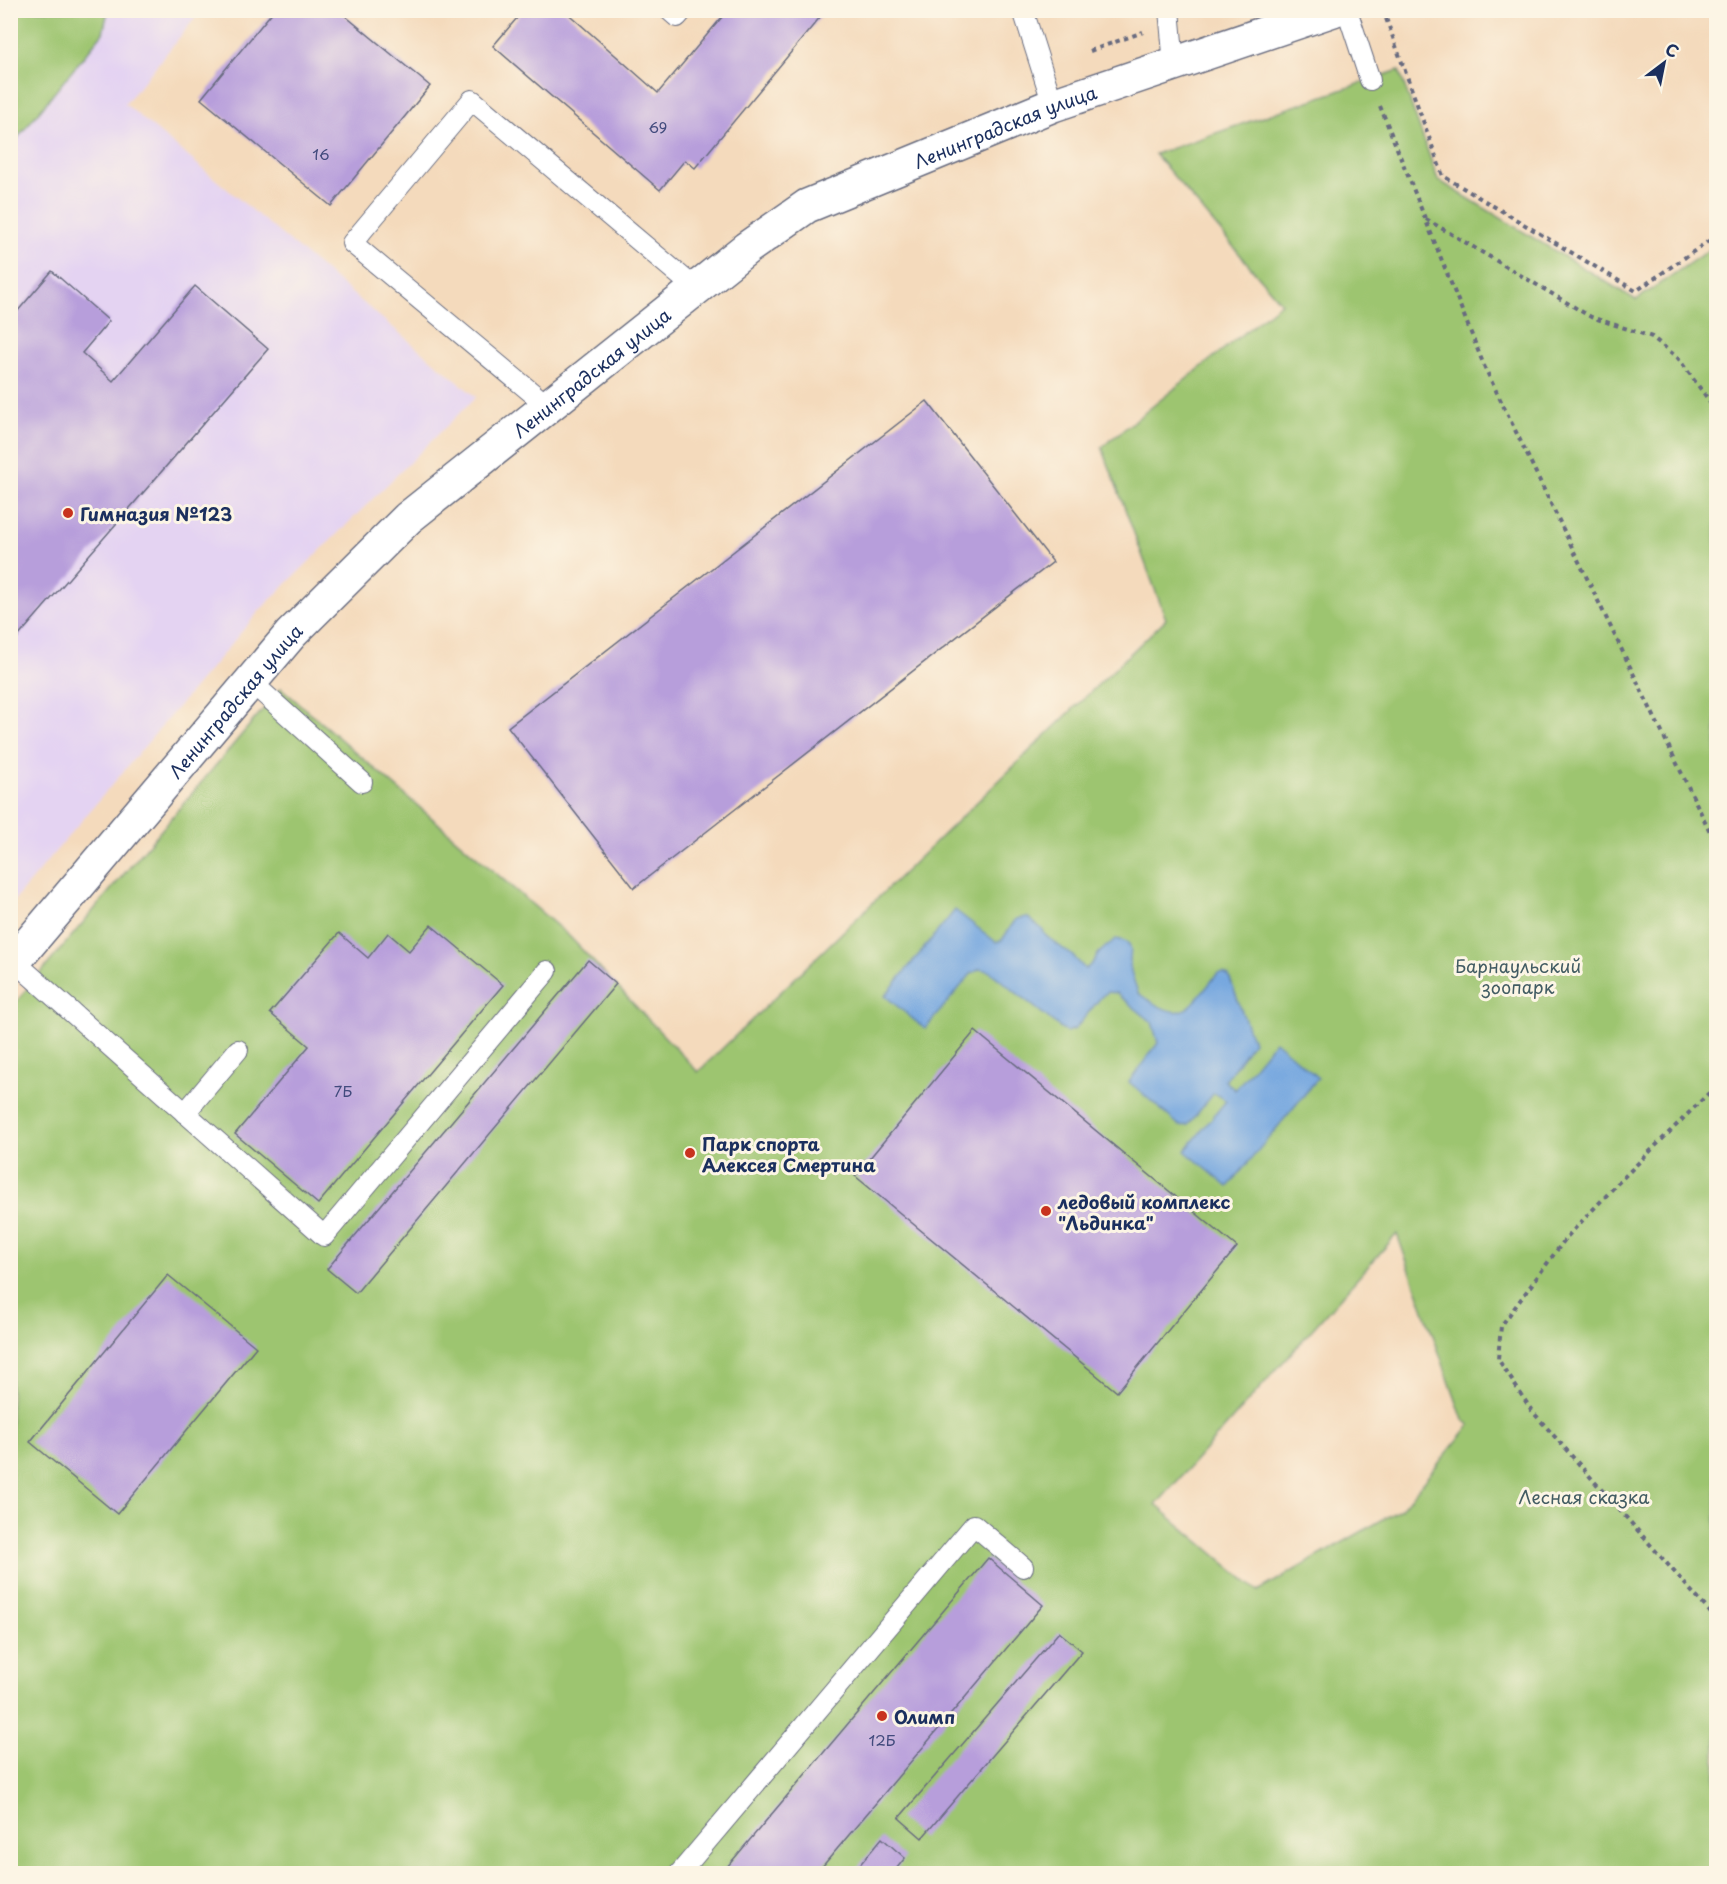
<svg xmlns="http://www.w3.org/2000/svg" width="1727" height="1884" font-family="'Playpen Sans',sans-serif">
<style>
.built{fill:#e4d3f2}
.green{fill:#9dc570;stroke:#5c7a67;stroke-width:1.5;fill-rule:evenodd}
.water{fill:#73a6df;stroke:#476a9e;stroke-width:1.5}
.building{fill:#b79edb}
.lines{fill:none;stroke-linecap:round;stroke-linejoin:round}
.service-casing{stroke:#676b7f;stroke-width:22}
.minor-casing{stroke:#676b7f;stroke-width:36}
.path{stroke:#676b7f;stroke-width:4;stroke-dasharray:4.5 4.5;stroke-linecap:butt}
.service{stroke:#fff;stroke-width:20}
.minor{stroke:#fff;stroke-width:33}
.poi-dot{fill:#c8321e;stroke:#fcf5e5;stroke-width:2}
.labels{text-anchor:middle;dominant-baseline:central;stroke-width:6;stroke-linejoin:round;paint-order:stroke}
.number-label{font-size:15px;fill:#424b7d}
.street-label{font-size:18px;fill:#1b2f5e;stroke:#fcf5e5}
.poi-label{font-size:18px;font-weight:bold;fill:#1b2f5e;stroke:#fcf5e5;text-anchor:start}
.park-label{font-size:18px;fill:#425c63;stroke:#fcf5e5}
</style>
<rect width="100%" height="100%" fill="#fcf5e5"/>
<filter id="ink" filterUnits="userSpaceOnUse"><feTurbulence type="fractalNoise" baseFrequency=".0167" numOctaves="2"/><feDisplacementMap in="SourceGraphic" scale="12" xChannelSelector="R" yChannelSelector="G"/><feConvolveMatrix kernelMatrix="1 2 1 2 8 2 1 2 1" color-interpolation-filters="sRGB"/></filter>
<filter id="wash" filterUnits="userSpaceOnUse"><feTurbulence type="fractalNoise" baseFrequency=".008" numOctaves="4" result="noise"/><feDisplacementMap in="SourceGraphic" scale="24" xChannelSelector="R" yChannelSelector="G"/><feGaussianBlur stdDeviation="1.35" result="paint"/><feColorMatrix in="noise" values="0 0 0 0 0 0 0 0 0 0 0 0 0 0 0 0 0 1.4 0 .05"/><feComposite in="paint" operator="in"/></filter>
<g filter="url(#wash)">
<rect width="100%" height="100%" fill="#f4dabc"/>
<!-- built -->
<polygon class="built" points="11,11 201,11 125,104 476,397 260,610 11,904"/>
<!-- green -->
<g class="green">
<polygon points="11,10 108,11 103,33 11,146"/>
<path d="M1399,70L1438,180L1636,300L1716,245V1873L11,1874V1008L281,688L570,937L698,1072L1166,619L1102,447L1281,303L1155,154ZM1397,1234L1463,1420L1470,1425L1401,1509L1258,1591L1156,1505Z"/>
</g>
<!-- water -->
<path class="water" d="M955,910L996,942L1002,940L1016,919L1027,917L1042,929L1046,936L1074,957L1085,969C1093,965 1094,960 1099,953C1104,948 1110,943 1116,939C1137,942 1129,951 1130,964C1130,973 1136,985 1138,993C1185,1026 1186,1012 1218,973H1224L1229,976L1253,1042L1225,1081L1235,1090L1275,1041L1318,1078L1228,1187L1185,1151L1226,1101L1214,1093L1188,1125L1180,1126L1129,1082L1158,1043L1152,1022L1116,993L1108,992L1102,996L1075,1029L1066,1032L989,971L980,969L971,974L925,1029L885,996Z"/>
<g id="blocks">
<!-- building -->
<g class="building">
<polygon points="274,10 338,10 430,86 331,206 201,99"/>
<polygon points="524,10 564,10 658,93 728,10 826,10 695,168 685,160 660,190 493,46"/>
<polygon points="52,271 109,321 82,353 113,381 195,286 268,349 10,646 10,320"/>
<polygon points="927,401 1053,562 634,888 508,727"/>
<polygon points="431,925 503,985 318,1204 235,1134 309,1046 270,1013 339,933 368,958 388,933 409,951"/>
<polygon points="588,960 616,984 356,1293 327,1269"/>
<polygon points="975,1031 1237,1247 1117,1392 855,1176"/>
<polygon points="168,1275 256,1347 117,1514 30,1442"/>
<polygon points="988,1558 1043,1605 816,1874 721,1874"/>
<polygon points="1059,1632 1082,1651 922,1838 899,1818"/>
<polygon points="882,1838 905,1858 892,1874 852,1874"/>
</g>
</g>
</g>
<g filter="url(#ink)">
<use href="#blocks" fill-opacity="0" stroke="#676b7f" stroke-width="1.5"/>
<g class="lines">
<defs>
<g id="service">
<polyline points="669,10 677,17 683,10"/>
<polyline points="1023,10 1053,105"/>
<polyline points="1169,10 1174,64"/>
<polyline points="1347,10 1370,80"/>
<polyline points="549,407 352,243 472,100 696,289"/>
<polyline points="250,681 362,782"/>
<polyline points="14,961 324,1236 547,971"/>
<polyline points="185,1113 238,1050"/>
<polyline points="679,1874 974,1525 1023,1567"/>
</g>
<g id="minor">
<path id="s1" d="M10,966L291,634L408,518L747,248L807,206L1053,105L1333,10"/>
</g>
</defs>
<!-- service casing -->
<use href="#service" class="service-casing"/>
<!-- minor casing -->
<use href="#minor" class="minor-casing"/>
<!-- path -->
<g class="path">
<polyline points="1383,10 1443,176 1636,291 1716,236"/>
<polyline points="1090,51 1143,32"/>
<polyline points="1380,106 1485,368 1716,844"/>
<polyline points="1426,219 1591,317 1652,337 1678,358 1716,410"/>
<polyline points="1716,1086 1619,1182 1566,1238 1501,1326 1498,1359 1532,1411 1716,1619"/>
</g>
<!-- service -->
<use href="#service" class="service"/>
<!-- minor -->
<use href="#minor" class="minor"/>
</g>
</g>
<!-- markers -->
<g class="poi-dot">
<circle cx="68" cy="513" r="6"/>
<circle cx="690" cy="1153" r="6"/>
<circle cx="1046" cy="1211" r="6"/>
<circle cx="882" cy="1716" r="6"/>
</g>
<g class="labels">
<!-- number labels -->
<g class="number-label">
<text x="658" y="126">69</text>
<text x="321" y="153">16</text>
<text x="343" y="1090">7Б</text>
<text x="882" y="1739">12Б</text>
</g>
<!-- street labels -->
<g class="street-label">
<text stroke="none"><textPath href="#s1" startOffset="1320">Ленинградская улица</textPath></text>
<text stroke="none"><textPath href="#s1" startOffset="834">Ленинградская улица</textPath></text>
<text stroke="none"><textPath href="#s1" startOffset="348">Ленинградская улица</textPath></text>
</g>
<!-- poi labels -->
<g class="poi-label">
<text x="80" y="513">Гимназия №123</text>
<text x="702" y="1143">Парк спорта<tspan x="702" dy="21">Алексея Смертина</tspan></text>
<text x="1058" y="1201">ледовый комплекс<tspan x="1058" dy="21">"Льдинка"</tspan></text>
<text x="894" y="1716">Олимп</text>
</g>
<!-- park labels -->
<g class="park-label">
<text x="1518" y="965">Барнаульский<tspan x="1518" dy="21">зоопарк</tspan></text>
<text x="1584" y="1496">Лесная сказка</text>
</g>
</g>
<!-- margin -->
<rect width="1727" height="1884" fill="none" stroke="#fcf5e5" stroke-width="36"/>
<!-- north arrow -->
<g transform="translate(1664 63) rotate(32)" stroke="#fcf5e5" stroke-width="4.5" paint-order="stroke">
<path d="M0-4.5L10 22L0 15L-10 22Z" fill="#1b2f5e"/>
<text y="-9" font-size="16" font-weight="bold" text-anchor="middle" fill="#1b2f5e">С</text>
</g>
</svg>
